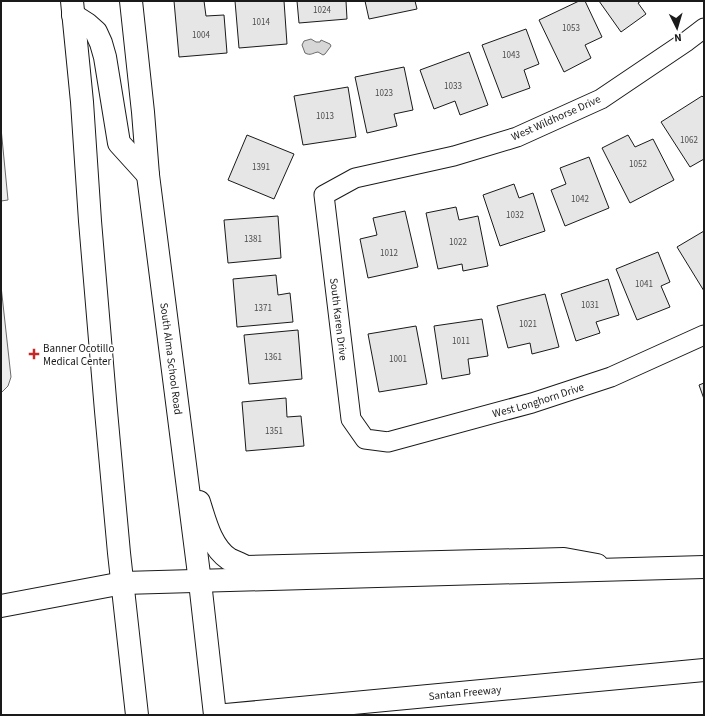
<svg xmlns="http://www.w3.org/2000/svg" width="705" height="716" font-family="'Source Sans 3',sans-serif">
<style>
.built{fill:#ededed;stroke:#6a6a6a}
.water{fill:#d7d7d7;stroke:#6a6a6a}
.building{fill:#e6e6e6;stroke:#1a1a1a}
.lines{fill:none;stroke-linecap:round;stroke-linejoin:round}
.street-casing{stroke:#1a1a1a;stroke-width:21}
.secondary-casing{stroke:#1a1a1a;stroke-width:24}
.highway-casing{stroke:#1a1a1a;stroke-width:24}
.street{stroke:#fff;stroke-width:19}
.secondary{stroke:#fff;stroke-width:22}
.highway{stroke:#fff;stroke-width:22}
.poi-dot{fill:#c62828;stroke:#fff;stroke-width:1.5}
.labels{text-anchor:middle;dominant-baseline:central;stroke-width:3;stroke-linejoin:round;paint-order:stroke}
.number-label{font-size:9px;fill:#4d4d4d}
.street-label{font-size:11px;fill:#1a1a1a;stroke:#fff}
.poi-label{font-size:11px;fill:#1a1a1a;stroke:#fff;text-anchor:start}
</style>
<rect width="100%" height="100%" fill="#fff"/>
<!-- built -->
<g class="built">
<polygon points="1,128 8,200 1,201"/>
<polygon points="1,286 11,377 8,386 1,393"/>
</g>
<!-- water -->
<path class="water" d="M311,39L316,42H320L321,40L330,44L331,46L325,54L323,55L318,52C312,53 311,56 305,53L302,45L304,41Z"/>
<!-- building -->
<g class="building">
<polygon points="174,1 204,1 206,16 224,15 227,53 179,57"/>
<polygon points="235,1 284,1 287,44 239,48"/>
<polygon points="297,1 346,1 347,19 299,23"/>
<polygon points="365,1 415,1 417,9 369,19"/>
<polygon points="579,1 585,1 602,37 585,45 591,58 564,72 539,20"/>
<polygon points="599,1 641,1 638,3 646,14 621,32"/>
<polygon points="526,29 539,64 524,70 530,88 502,98 482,45"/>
<polygon points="469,52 488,105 460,115 455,101 434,109 420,70"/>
<polygon points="404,67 413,110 394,114 397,126 367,133 355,77"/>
<polygon points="348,87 356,137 303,145 294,96"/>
<polygon points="702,96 704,98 704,159 690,167 661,122"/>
<polygon points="247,135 294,154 274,199 228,180"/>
<polygon points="628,135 635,147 653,139 674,180 630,203 602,148"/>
<polygon points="589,157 609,208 565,226 551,190 566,184 560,168"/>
<polygon points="514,184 519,198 533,193 545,231 500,246 483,195"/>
<polygon points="456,207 459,220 478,216 488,266 463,271 462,264 438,269 426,213"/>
<polygon points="405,211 418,267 368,278 360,239 377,235 373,218"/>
<polygon points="278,216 281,258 228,263 224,220"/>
<polygon points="704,231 704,291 677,247"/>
<polygon points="658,252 670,282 661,286 670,307 637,320 616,269"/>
<polygon points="276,275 278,295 290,293 293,322 237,327 233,279"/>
<polygon points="608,279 619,315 596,322 600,333 576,341 561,294"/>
<polygon points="545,294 559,347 532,354 530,343 508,348 497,306"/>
<polygon points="482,319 488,356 468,359 470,374 442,379 434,326"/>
<polygon points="416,326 427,384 379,392 368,334"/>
<polygon points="298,330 302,379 249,384 244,335"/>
<polygon points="704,383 704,399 699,385"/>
<polygon points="286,398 287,417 301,416 304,446 246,451 242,402"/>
</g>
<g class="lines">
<defs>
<g id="street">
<path id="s1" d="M704,28L687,41L601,99L517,137L454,156L355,178L324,195L351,419L365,439L388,442L532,403L611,377L704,335"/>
</g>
<g id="secondary">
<polyline points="72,1 82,102 90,221 106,411 119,553 137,715"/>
<path id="s2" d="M131,1L143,112L148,175L200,582L215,715"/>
<polyline points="73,15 87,24 96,32 101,43 105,57 119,143 148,175"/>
<path d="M199,502C205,521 211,547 229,559C235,562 241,564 246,567L564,559L597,565"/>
</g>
<g id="highway">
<polyline points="1,606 123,583 704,567"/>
<path id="s3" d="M226,715L704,670"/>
</g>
</defs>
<!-- street casing -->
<use href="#street" class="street-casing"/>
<!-- secondary casing -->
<use href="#secondary" class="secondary-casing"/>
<!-- highway casing -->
<use href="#highway" class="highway-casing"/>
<!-- street -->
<use href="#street" class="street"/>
<!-- secondary -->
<use href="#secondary" class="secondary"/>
<!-- highway -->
<use href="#highway" class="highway"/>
</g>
<!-- markers -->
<path class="poi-dot" d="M32 348h4v4h4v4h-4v4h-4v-4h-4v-4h4z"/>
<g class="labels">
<!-- number labels -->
<g class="number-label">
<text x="322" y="10">1024</text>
<text x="261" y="22">1014</text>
<text x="571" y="28">1053</text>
<text x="201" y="35">1004</text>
<text x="511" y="55">1043</text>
<text x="453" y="86">1033</text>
<text x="384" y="93">1023</text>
<text x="325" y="116">1013</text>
<text x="689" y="140">1062</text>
<text x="638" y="164">1052</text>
<text x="261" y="167">1391</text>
<text x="580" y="199">1042</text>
<text x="515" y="215">1032</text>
<text x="253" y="239">1381</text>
<text x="458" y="242">1022</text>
<text x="389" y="253">1012</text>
<text x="644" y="284">1041</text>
<text x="590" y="305">1031</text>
<text x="263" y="308">1371</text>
<text x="528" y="324">1021</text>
<text x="461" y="341">1011</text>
<text x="273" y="357">1361</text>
<text x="398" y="359">1001</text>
<text x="274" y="431">1351</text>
</g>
<!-- street labels -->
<g class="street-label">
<text transform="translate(556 118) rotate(-24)">West Wildhorse Drive</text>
<text stroke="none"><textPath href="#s1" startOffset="545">South Karen Drive</textPath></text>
<text stroke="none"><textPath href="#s2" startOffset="360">South Alma School Road</textPath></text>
<text stroke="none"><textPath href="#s1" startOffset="849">West Longhorn Drive</textPath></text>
<text stroke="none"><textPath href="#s3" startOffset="240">Santan Freeway</textPath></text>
</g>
<!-- poi labels -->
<g class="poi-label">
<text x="43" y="348">Banner Ocotillo<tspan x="43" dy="13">Medical Center</tspan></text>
</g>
</g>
<!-- border -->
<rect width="705" height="716" fill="none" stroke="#1a1a1a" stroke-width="4"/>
<!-- north arrow -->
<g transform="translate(677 28) rotate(175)" stroke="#ffffff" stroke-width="3" paint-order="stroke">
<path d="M0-3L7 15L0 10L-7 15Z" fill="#1a1a1a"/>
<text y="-6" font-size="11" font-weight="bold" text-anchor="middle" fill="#1a1a1a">N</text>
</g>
</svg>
